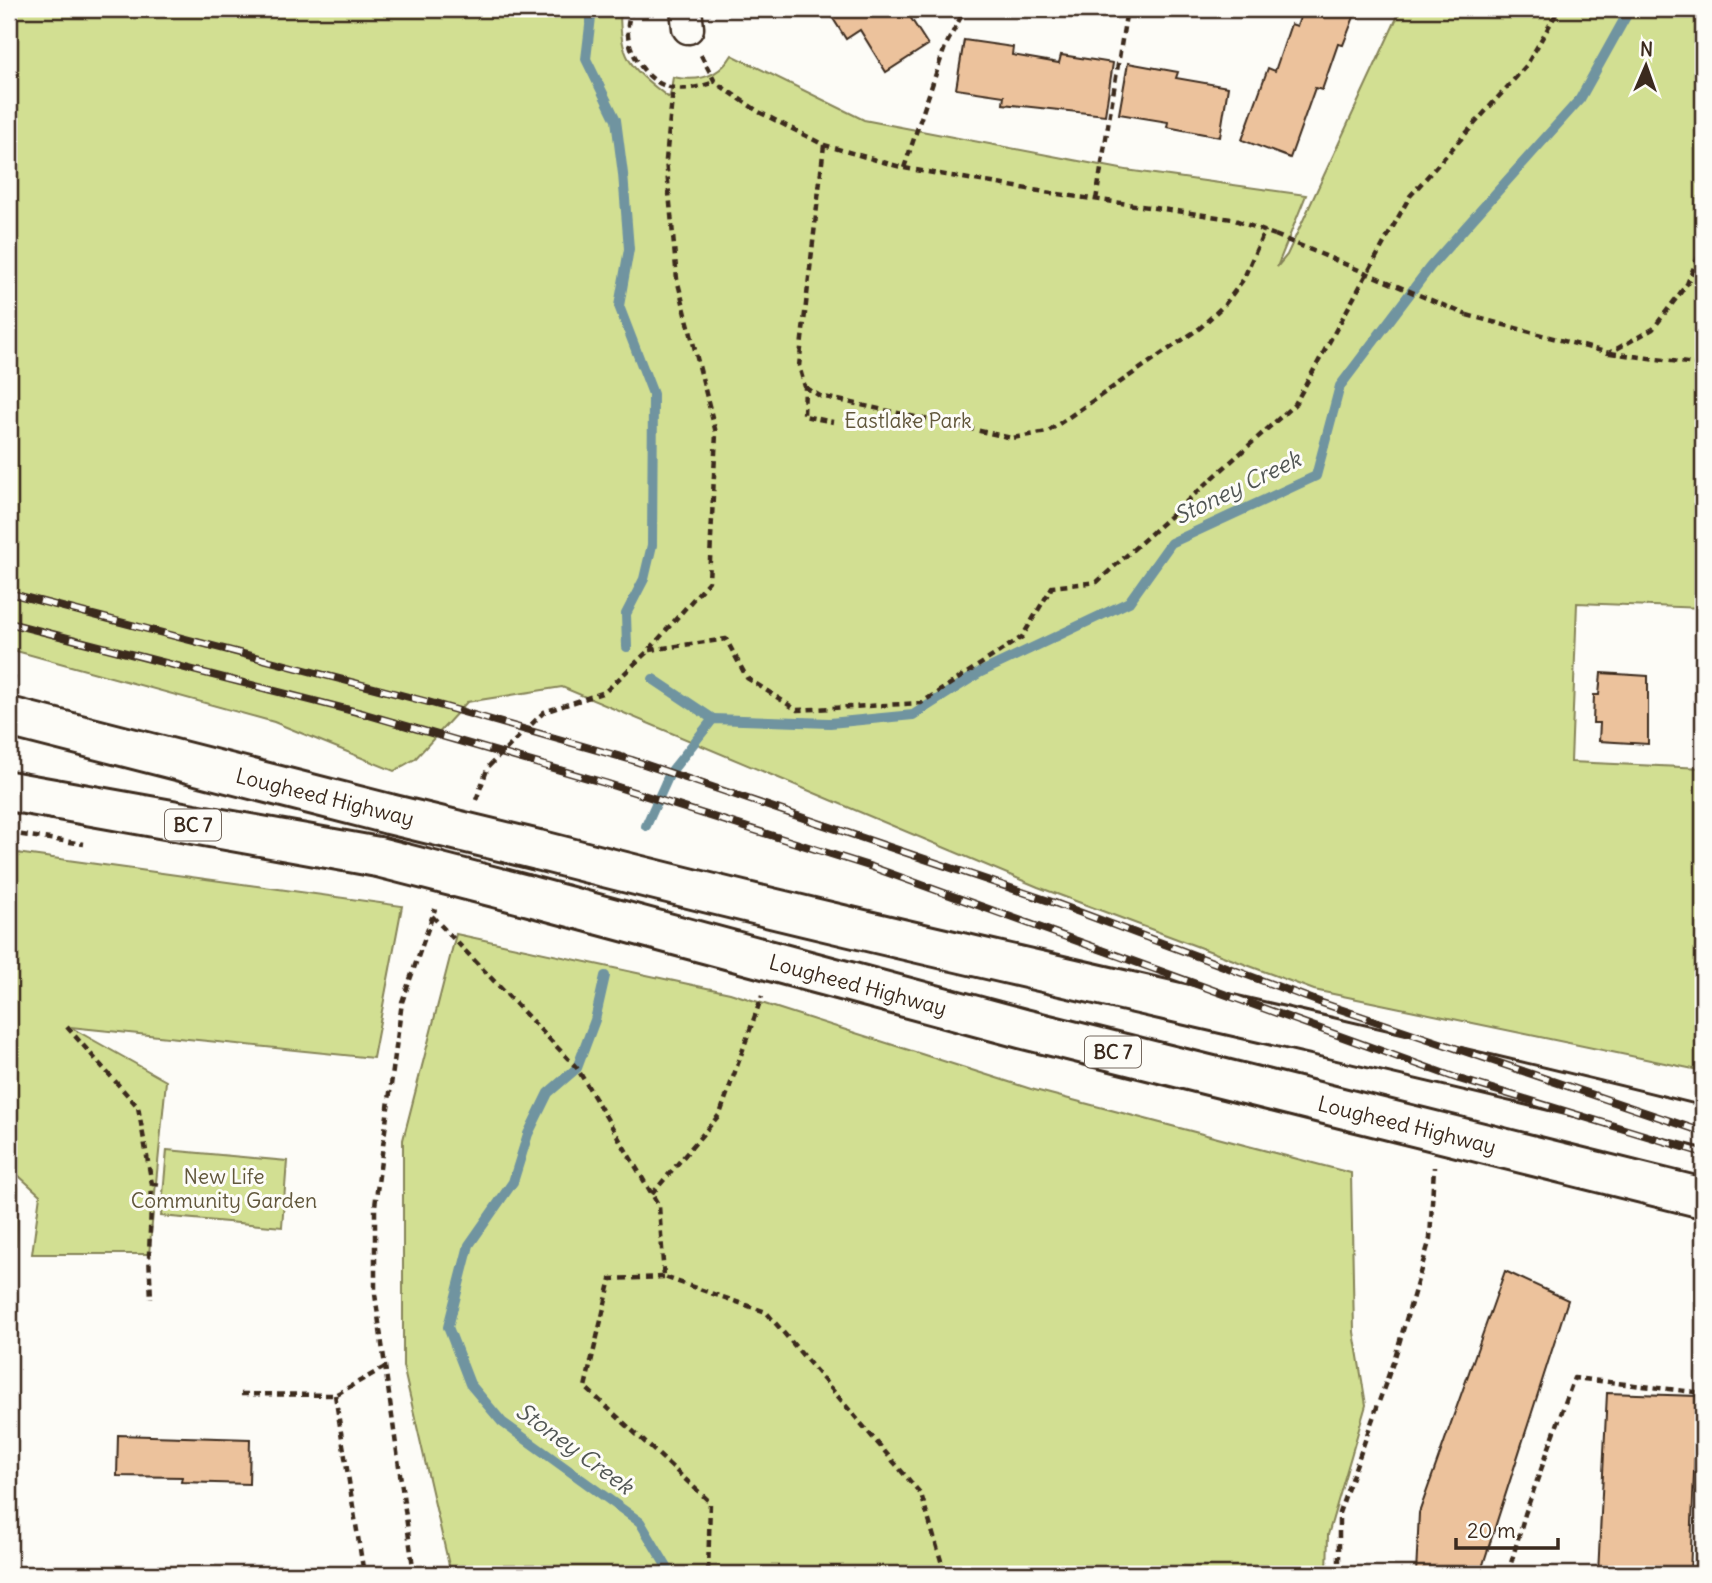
<svg xmlns="http://www.w3.org/2000/svg" width="1712" height="1583" font-family="Delius,sans-serif">
<style>
.green{fill:#d2df92;stroke:#868458;stroke-width:2}
.lines{fill:none;stroke-linecap:round;stroke-linejoin:round}
.stream{stroke:#7094a0;stroke-width:10}
.building{fill:#ecc29c;stroke:#3b2a1e;stroke-width:2}
.street-casing{stroke:#3b2a1e;stroke-width:35}
.primary-casing{stroke:#3b2a1e;stroke-width:44}
.path{stroke:#3b2a1e;stroke-width:4.5;stroke-dasharray:7 5;stroke-linecap:butt}
.street{stroke:#fdfcf7;stroke-width:30}
.primary{stroke:#fdfcf7;stroke-width:38}
.rail-casing{stroke:#3b2a1e;stroke-width:8}
.rail{stroke:#fdfcf7;stroke-width:5;stroke-dasharray:16;stroke-linecap:butt}
.primary-bridge-casing{stroke:#3b2a1e;stroke-width:44;stroke-linecap:butt}
.path-bridge{stroke:#3b2a1e;stroke-width:4.5;stroke-dasharray:7 5;stroke-linecap:butt}
.primary-bridge{stroke:#fdfcf7;stroke-width:38}
.labels{text-anchor:middle;dominant-baseline:central;stroke-width:6;stroke-linejoin:round;paint-order:stroke}
.shield{fill:#fdfcf7;stroke:#75695f;stroke-width:2}
.shield-label{font-size:19px;font-weight:bold;fill:#3b2a1e}
.park-label{font-size:21px;fill:#61573b;stroke:#fdfcf7}
.street-label{font-size:21px;fill:#3b2a1e;stroke:#fdfcf7}
.water-label{font-size:23px;font-style:italic;fill:#515654;stroke:#fdfcf7}
</style>
<rect width="100%" height="100%" fill="#fdfcf7"/>
<filter id="ink" filterUnits="userSpaceOnUse"><feTurbulence type="fractalNoise" baseFrequency=".0143" numOctaves="2"/><feDisplacementMap in="SourceGraphic" scale="14" xChannelSelector="R" yChannelSelector="G"/><feConvolveMatrix kernelMatrix="1 2 1 2 8 2 1 2 1" color-interpolation-filters="sRGB"/></filter>
<g filter="url(#ink)">
<!-- green -->
<g class="green">
<path d="M9,9H620C620,60 630,67 668,97L670,96L673,77C697,82 719,77 732,55L864,120L1126,170L1306,195L1277,267L1287,255L1401,9H1703V608L1577,603L1571,762L1703,768V1071L1314,990L1038,887L562,687L467,702L415,759L394,771L274,722L9,649Z"/>
<polygon points="9,852 402,906 373,1058 70,1027 166,1081 149,1254 32,1254 40,1195 9,1167"/>
<polygon points="456,934 730,993 1031,1089 1351,1173 1354,1332 1366,1405 1328,1535 1327,1574 451,1574 403,1366 403,1140"/>
<polygon points="167,1150 287,1161 282,1227 161,1216"/>
<polygon points="13,1174 18,1188 16,1245 9,1247 9,1175"/>
</g>
<g class="lines">
<!-- stream -->
<g class="stream">
<polyline points="592,9 586,59 616,120 623,174 629,249 619,306 653,394 652,545 644,579 626,614 627,647"/>
<polyline points="653,679 713,719"/>
<polyline points="646,826 670,773 713,719 830,723 913,715 979,673 1129,602 1171,543 1316,476 1340,386 1430,267 1580,99 1630,9"/>
<polyline points="605,976 595,1020 577,1068 548,1093 528,1134 513,1182 469,1245 448,1327 470,1384 502,1422 640,1522 671,1574"/>
</g>
</g>
<!-- building -->
<g class="building">
<polygon points="827,9 905,9 928,45 886,72 860,30 846,39"/>
<polygon points="1303,9 1357,9 1343,45 1338,44 1322,90 1315,88 1290,158 1242,140 1268,68 1275,71 1291,24 1297,26"/>
<polygon points="964,40 1013,47 1012,55 1059,63 1061,55 1113,63 1105,115 1003,104 1004,96 956,89"/>
<polygon points="1128,63 1178,72 1176,78 1228,87 1220,137 1167,127 1168,122 1119,114"/>
<polygon points="1601,673 1648,676 1648,744 1599,741 1600,723 1593,723 1594,695 1599,695"/>
<polygon points="1505,1271 1568,1300 1480,1574 1416,1574 1419,1513"/>
<polygon points="1607,1393 1697,1396 1690,1574 1598,1574"/>
<polygon points="118,1435 250,1439 249,1484 181,1482 182,1477 117,1476"/>
</g>
<g class="lines">
<defs>
<polyline id="street" points="686,9 688,28"/>
<g id="primary">
<polyline points="9,717 389,814"/>
<polyline points="9,791 378,857"/>
<path d="M538,850C925,950 1316,1030 1703,1127"/>
<polyline points="526,895 1024,1029 1703,1198"/>
</g>
</defs>
<!-- street casing -->
<use href="#street" class="street-casing"/>
<!-- primary casing -->
<use href="#primary" class="primary-casing"/>
<!-- path -->
<g class="path">
<path d="M634,9C617,32 637,72 661,84C677,92 698,88 715,82"/>
<polyline points="701,55 715,82 759,112 824,145 904,168 1051,193 1232,219 1275,235"/>
<polyline points="824,145 799,366 805,387 804,416 833,422"/>
<polyline points="904,168 945,47 965,9"/>
<polyline points="1096,200 1127,9"/>
<polyline points="1467,315 1609,353 1653,329 1687,284 1703,245"/>
<polyline points="1610,353 1703,365"/>
<polyline points="805,387 820,396 1012,438 1047,432 1200,328 1225,304 1243,280 1265,230"/>
<polyline points="650,650 726,639 747,678 797,710 921,703 1022,637 1052,587 1097,582 1295,404 1410,196 1526,66 1559,9"/>
<polyline points="9,677 19,679"/>
<polyline points="476,800 488,767 544,712 605,692 649,650 709,581 716,433 677,279 666,160 673,88"/>
<polyline points="9,833 84,844"/>
<polyline points="432,916 577,1068 659,1206 664,1277 766,1312 921,1494 945,1574"/>
<polyline points="67,1027 138,1107 152,1184 149,1254 151,1299"/>
<polyline points="152,1184 163,1185"/>
<polyline points="652,1194 720,1114 762,996"/>
<polyline points="664,1277 611,1279 585,1387 710,1502 708,1574"/>
<polyline points="241,1394 335,1395 385,1367"/>
<polyline points="335,1395 364,1574"/>
<polyline points="414,1574 375,1294 375,1206 402,1002 435,909"/>
<polyline points="1339,1574 1339,1513 1395,1357 1430,1239 1434,1167"/>
<polyline points="1508,1574 1525,1514 1574,1378 1703,1393"/>
</g>
<!-- street -->
<use href="#street" class="street"/>
<!-- primary -->
<use href="#primary" class="primary"/>
<defs>
<g id="rail">
<polyline points="9,593 428,702 632,760 1055,903 1322,1003 1703,1132"/>
<polyline points="9,623 365,714 605,783 872,867 1459,1079 1703,1153"/>
</g>
</defs>
<!-- rail casing -->
<use href="#rail" class="rail-casing"/>
<!-- rail -->
<use href="#rail" class="rail"/>
<defs>
<g id="primary-bridge">
<polyline points="389,814 538,850"/>
<polyline points="378,857 526,895"/>
</g>
</defs>
<!-- primary-bridge casing -->
<use href="#primary-bridge" class="primary-bridge-casing"/>
<!-- path-bridge -->
<polyline class="path-bridge" points="1275,235 1467,315"/>
<!-- primary-bridge -->
<use href="#primary-bridge" class="primary-bridge"/>
</g>
</g>
<g class="labels">
<!-- shield labels -->
<g class="shield">
<rect x="165" y="809.5" width="56" height="31" rx="5"/>
<rect x="1085" y="1036.5" width="56" height="31" rx="5"/>
</g>
<g class="shield-label">
<text x="193" y="825">BC 7</text>
<text x="1113" y="1052">BC 7</text>
</g>
<!-- park labels -->
<g class="park-label">
<text x="908" y="420">Eastlake Park</text>
<text x="224" y="1176">New Life<tspan x="224" dy="24">Community Garden</tspan></text>
</g>
<!-- street labels -->
<g class="street-label">
<text transform="translate(325 797) rotate(14)">Lougheed Highway</text>
<text transform="translate(858 985) rotate(15)">Lougheed Highway</text>
<text transform="translate(1407 1125) rotate(14)">Lougheed Highway</text>
</g>
<!-- water labels -->
<g class="water-label">
<text transform="translate(1237 487) rotate(-26)">Stoney Creek</text>
<text transform="translate(575 1448) rotate(36)">Stoney Creek</text>
</g>
</g>
<!-- margin -->
<rect width="1712" height="1583" fill="none" stroke="#fdfcf7" stroke-width="35"/>
<rect x="18" y="18" width="1677" height="1548" fill="none" stroke="#3b2a1e" stroke-width="2.5" filter="url(#ink)"/>
<!-- north arrow -->
<g transform="translate(1646 66) rotate(2)" stroke="#fdfcf7" stroke-width="5" paint-order="stroke">
<path d="M0-5L12 26L0 18L-12 26Z" fill="#3b2a1e"/>
<text y="-10" font-size="19" font-weight="bold" text-anchor="middle" fill="#3b2a1e">N</text>
</g>
<!-- scale -->
<path d="M1456 1538v10h102v-10" fill="none" stroke="#3b2a1e" stroke-width="3.5"/>
<text x="1467" y="1538" font-size="21" fill="#3b2a1e" stroke="#fdfcf7" stroke-width="5" paint-order="stroke">20 m</text>
</svg>
